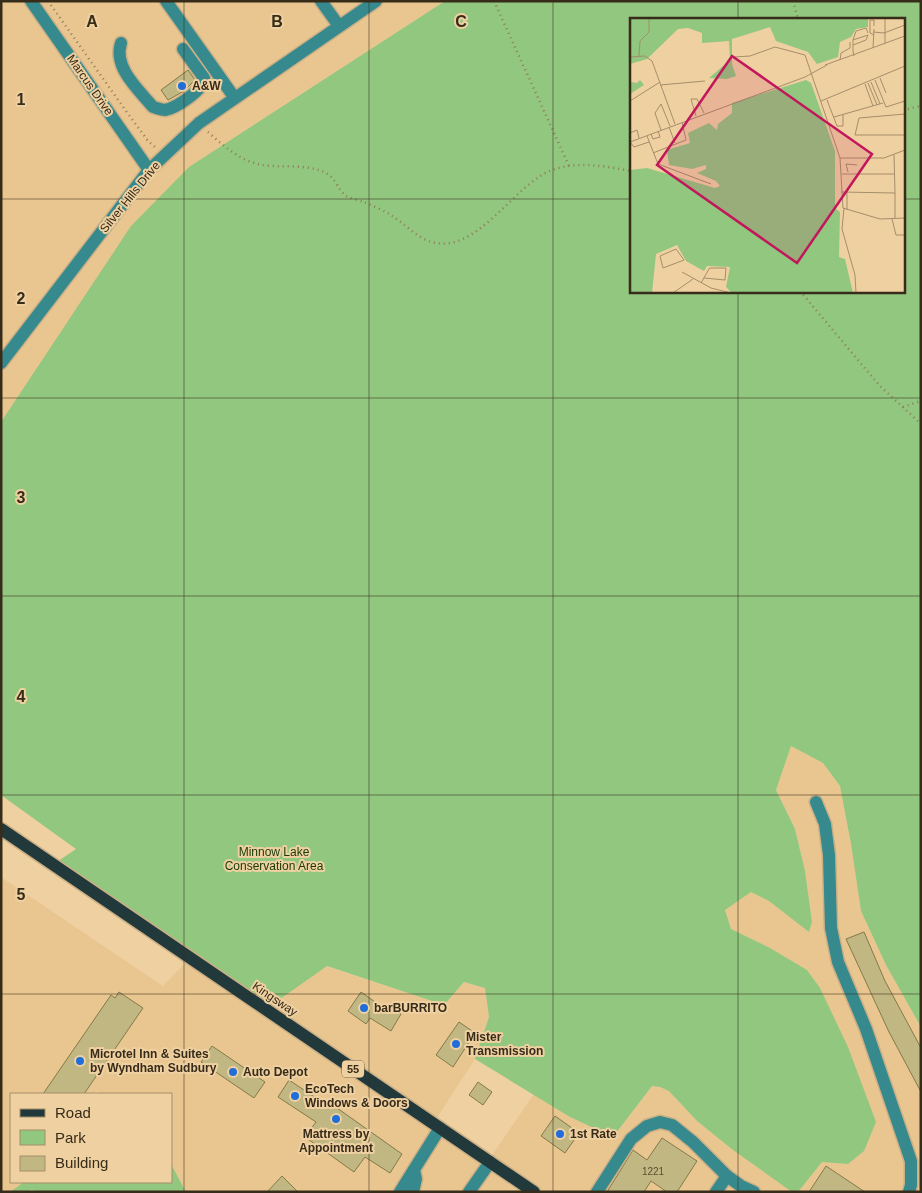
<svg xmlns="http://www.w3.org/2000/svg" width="922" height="1193" font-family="Helvetica,sans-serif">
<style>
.built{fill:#e9c690}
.green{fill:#91c77f;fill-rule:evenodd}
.building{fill:#c1b783;stroke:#847a48}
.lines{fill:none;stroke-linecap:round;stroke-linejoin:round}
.minor-casing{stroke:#caaf86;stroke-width:15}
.major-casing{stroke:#caaf86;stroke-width:15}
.path{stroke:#907b5b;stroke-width:2.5;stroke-dasharray:1 4;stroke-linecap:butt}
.minor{stroke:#368a8d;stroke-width:12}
.major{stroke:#21393a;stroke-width:12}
.grid{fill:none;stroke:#372b19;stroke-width:1;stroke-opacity:0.55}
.poi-dot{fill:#206ed9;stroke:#efd0a1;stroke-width:2}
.labels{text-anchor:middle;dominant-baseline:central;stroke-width:4;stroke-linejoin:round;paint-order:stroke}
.number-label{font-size:10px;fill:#5a4e34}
.shield{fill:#efd0a1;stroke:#6e5c42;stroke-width:1}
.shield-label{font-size:11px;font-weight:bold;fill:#372b19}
.street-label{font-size:12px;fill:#372b19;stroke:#efd0a1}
.poi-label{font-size:12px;font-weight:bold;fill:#372b19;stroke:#efd0a1;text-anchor:start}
.park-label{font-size:12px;fill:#173b07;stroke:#efd0a1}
.inset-road{fill:none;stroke:#a58e6b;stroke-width:1}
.view{fill:#c2185b;fill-opacity:0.15;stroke:#c2185b;stroke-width:2.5}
.inset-edge{fill:none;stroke:#372b19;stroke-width:2.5}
.grid-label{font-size:16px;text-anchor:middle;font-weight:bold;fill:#372b19;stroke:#efd0a1;stroke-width:4;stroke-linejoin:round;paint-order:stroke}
</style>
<rect width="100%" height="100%" fill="#efd0a1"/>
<!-- built -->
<g class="built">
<polygon points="1,1 445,1 189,167 59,335 1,422"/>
<polygon points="791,746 823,763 840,786 851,844 861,911 886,965 921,1027 921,1192 798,1192 822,1162 848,1164 820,988 807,970 770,948 731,929 725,909 751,892 769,901 809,931 812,922 805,871 795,829 776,790"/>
<polygon points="1,877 163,986 189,959 319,964 444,1005 464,982 485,988 489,1017 475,1059 433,1124 488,1161 534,1094 570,1117 613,1137 652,1086 661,1087 669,1091 697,1121 733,1150 792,1192 186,1192 171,1164 171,1094 98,1094 97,1090 95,1094 11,1094 11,1182 24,1182 10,1192 1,1192"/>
</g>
<!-- green -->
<g class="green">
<path d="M445,1H921V1027L886,965L861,911L851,844L840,786L823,763L791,746L776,790L795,829L805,871L812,922L809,932L769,901L751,892L725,910L731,929L770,948L807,970L820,988L848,1047L876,1122L864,1151L848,1164L822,1162L798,1192H792L733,1150L697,1121L669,1091L660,1087L652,1086L613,1137L570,1117L475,1059L489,1017L485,988L464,982L444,1005L327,966L266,1009L54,864L76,849L1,795V422L131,226L189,167ZM631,19H903V291H631Z"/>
<polygon points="171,1164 186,1192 41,1192 31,1190 28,1192 10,1192 24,1182 171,1182"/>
</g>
<!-- building -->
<g class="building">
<polygon points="188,70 195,80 184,91 168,100 161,90"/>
<polygon points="864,932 885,981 921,1048 921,1092 889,1032 846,939"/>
<polygon points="119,992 143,1008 84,1094 43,1094 111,995 115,998"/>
<polygon points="361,992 385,1009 387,1006 401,1014 391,1031 370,1018 366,1024 348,1011"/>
<polygon points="459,1022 475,1033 453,1067 436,1055"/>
<polygon points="212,1046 265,1082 254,1098 201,1062"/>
<polygon points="289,1080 328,1106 330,1103 402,1154 390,1173 365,1157 354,1172 305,1137 316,1122 278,1097"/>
<polygon points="478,1082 492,1092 483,1105 469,1095"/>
<polygon points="555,1116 579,1133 565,1153 541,1136"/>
<polygon points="662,1138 697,1161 677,1192 667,1192 651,1181 644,1192 607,1192 633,1150 647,1160"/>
<polygon points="826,1166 865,1192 809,1192"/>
<polygon points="282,1176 298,1192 267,1192"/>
</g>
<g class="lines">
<defs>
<g id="minor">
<polyline points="31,1 149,170"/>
<polyline points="166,1 234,97"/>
<polyline points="321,1 339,26"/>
<path d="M121,43C113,68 139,90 153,107C157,108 161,110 165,110C176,108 205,89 204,78L183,49"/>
<polyline points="1,363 149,170 199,123 376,1"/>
<polyline points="816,802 825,824 829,855 831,928 838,962 866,1029 911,1161 911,1185 909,1192"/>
<polyline points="400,1192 440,1128"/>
<polyline points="413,1192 416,1179 414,1170"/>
<polyline points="469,1192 490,1162"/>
<polyline points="597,1192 631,1139 647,1126 660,1122 672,1125 693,1142 727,1176 741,1186 754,1192"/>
<polyline points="716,1192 727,1176"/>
</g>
<polyline id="major" points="1,829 534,1192"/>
</defs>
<!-- minor casing -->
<use href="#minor" class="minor-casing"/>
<!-- major casing -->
<use href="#major" class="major-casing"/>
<!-- path -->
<g class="path">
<polyline points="48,1 126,111 148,141 155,147"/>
<polyline points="494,1 569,166"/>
<polyline points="793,1 798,19"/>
<polyline points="903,110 921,106"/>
<path d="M208,132C224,146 240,161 262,165C280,168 313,163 329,175C336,180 339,191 346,196C351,199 359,200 364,202C373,206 383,210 391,215C405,224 417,238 432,242C477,255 513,185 552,170C577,161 605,166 631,171"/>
<polyline points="800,291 879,385 921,424"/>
<polyline points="903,407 921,401"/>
</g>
<!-- minor -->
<use href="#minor" class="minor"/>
<!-- major -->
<use href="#major" class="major"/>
</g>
<!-- grid -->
<path class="grid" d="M184,1V1192M369,1V1192M553,1V1192M738,1V19M1,199H631M903,199H921M738,291V1192M1,398H921M1,596H921M1,795H921M1,994H921"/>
<!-- markers -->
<g class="poi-dot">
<circle cx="182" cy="86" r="5"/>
<circle cx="364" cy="1008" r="5"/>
<circle cx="456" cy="1044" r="5"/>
<circle cx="80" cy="1061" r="5"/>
<circle cx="233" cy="1072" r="5"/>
<circle cx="295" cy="1096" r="5"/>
<circle cx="336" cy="1119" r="5"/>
<circle cx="560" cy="1134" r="5"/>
</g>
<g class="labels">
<!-- number labels -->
<g class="number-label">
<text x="653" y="1171">1221</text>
</g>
<!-- shield labels -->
<rect class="shield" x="342" y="1060.5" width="22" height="17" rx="4"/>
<g class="shield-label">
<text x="353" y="1069">55</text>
</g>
<!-- street labels -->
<g class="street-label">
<text transform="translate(90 85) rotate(55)">Marcus Drive</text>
<text transform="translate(130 197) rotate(-51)">Silver Hills Drive</text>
<text transform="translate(275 999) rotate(34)">Kingsway</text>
</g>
<!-- poi labels -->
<g class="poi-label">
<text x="192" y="86">A&amp;W</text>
<text x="374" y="1008">barBURRITO</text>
<text x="466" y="1037">Mister<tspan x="466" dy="14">Transmission</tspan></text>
<text x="90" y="1054">Microtel Inn &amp; Suites<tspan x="90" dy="14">by Wyndham Sudbury</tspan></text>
<text x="243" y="1072">Auto Depot</text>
<text x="305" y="1089">EcoTech<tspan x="305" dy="14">Windows &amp; Doors</tspan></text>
<text x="336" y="1134" text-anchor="middle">Mattress by<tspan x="336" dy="14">Appointment</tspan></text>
<text x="570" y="1134">1st Rate</text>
</g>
<!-- park labels -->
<g class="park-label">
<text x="274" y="852">Minnow Lake<tspan x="274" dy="14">Conservation Area</tspan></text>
</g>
</g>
<!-- overview -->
<g transform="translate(630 18)">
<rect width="275" height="275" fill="#efd0a1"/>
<path d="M0,0H238V9L226,11L221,19L210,24L208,39L187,46L178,34L146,23L140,9L102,21V46L106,58L97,61L79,60L100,42L99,23L72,25V15L58,10L48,11L17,41L0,46ZM0,54L1,64L7,65L10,62L14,67L0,76ZM176,62L181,65L205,133V190L210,194L209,239L215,241L223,275H102L96,269L100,249L77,248L74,253L56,243L47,227L26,236L22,275H0V152L17,150L85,170L90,168L86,163L67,155L76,151V147L62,151L39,147L37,132L60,125L58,115L79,105L87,112L88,106L102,95V85Z" fill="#91c77f"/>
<path class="inset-road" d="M255,0V25M244,8V2H240V15L244,17M243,14L254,15L275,7M223,22L226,13L236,10L238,15M223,27L236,22L238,17L223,22V33L224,38M243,30L244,11M9,38L10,23L19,14V0M0,39L15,38L22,43L45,106M104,39L120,38L145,29L175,37L210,140L213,190L250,201L275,200M210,42L211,35L220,30V24M195,47L275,18M250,60L256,75M245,62L256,89L275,83M241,64L250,86M238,65L247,87M235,66L243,88M30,67L75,63M197,82L207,108H213V97M0,83L30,64M191,83L275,48M275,96L229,100L225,117H275M66,98L61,81H67L74,95M204,99L253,85M39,109L45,125M31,112L25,95L31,86L40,108M0,115L7,112L9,120M21,116L23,121L30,119L28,113M17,118L28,146L81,166M0,124L4,129L19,124M0,124L175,59L197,47M23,135L56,122L52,104M210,140H254L275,132M218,154L216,146L227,147M212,156H265M211,174L265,175L264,137M265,175V200M214,190L212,211L225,257L226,275M217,192V174M262,201L266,217H275M46,231L54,242L33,250L30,238ZM52,254L81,270L101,275M71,265L79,251L80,250H96L95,262L74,260M43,275L63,261"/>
<path class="view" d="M102,38L242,136L167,245L27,147Z"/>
<rect width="275" height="275" class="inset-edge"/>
</g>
<g class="grid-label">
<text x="92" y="27">A</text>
<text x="277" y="27">B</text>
<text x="461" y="27">C</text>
<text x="21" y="105">1</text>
<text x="21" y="304">2</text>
<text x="21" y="503">3</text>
<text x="21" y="702">4</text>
<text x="21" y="900">5</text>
</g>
<!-- border -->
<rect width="922" height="1193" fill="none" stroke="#372b19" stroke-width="5"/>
<!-- legend -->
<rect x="10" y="1093" width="162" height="90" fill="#efd0a1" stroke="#a58e6b"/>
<rect x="20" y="1109" width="25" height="8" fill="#21393a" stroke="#a58e6b"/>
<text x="55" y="1118" font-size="15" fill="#372b19">Road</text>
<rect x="20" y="1130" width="25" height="15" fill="#91c77f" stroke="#a58e6b"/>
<text x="55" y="1143" font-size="15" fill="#372b19">Park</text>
<rect x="20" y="1156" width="25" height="15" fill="#c1b783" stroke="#a58e6b"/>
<text x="55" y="1168" font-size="15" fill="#372b19">Building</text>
</svg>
